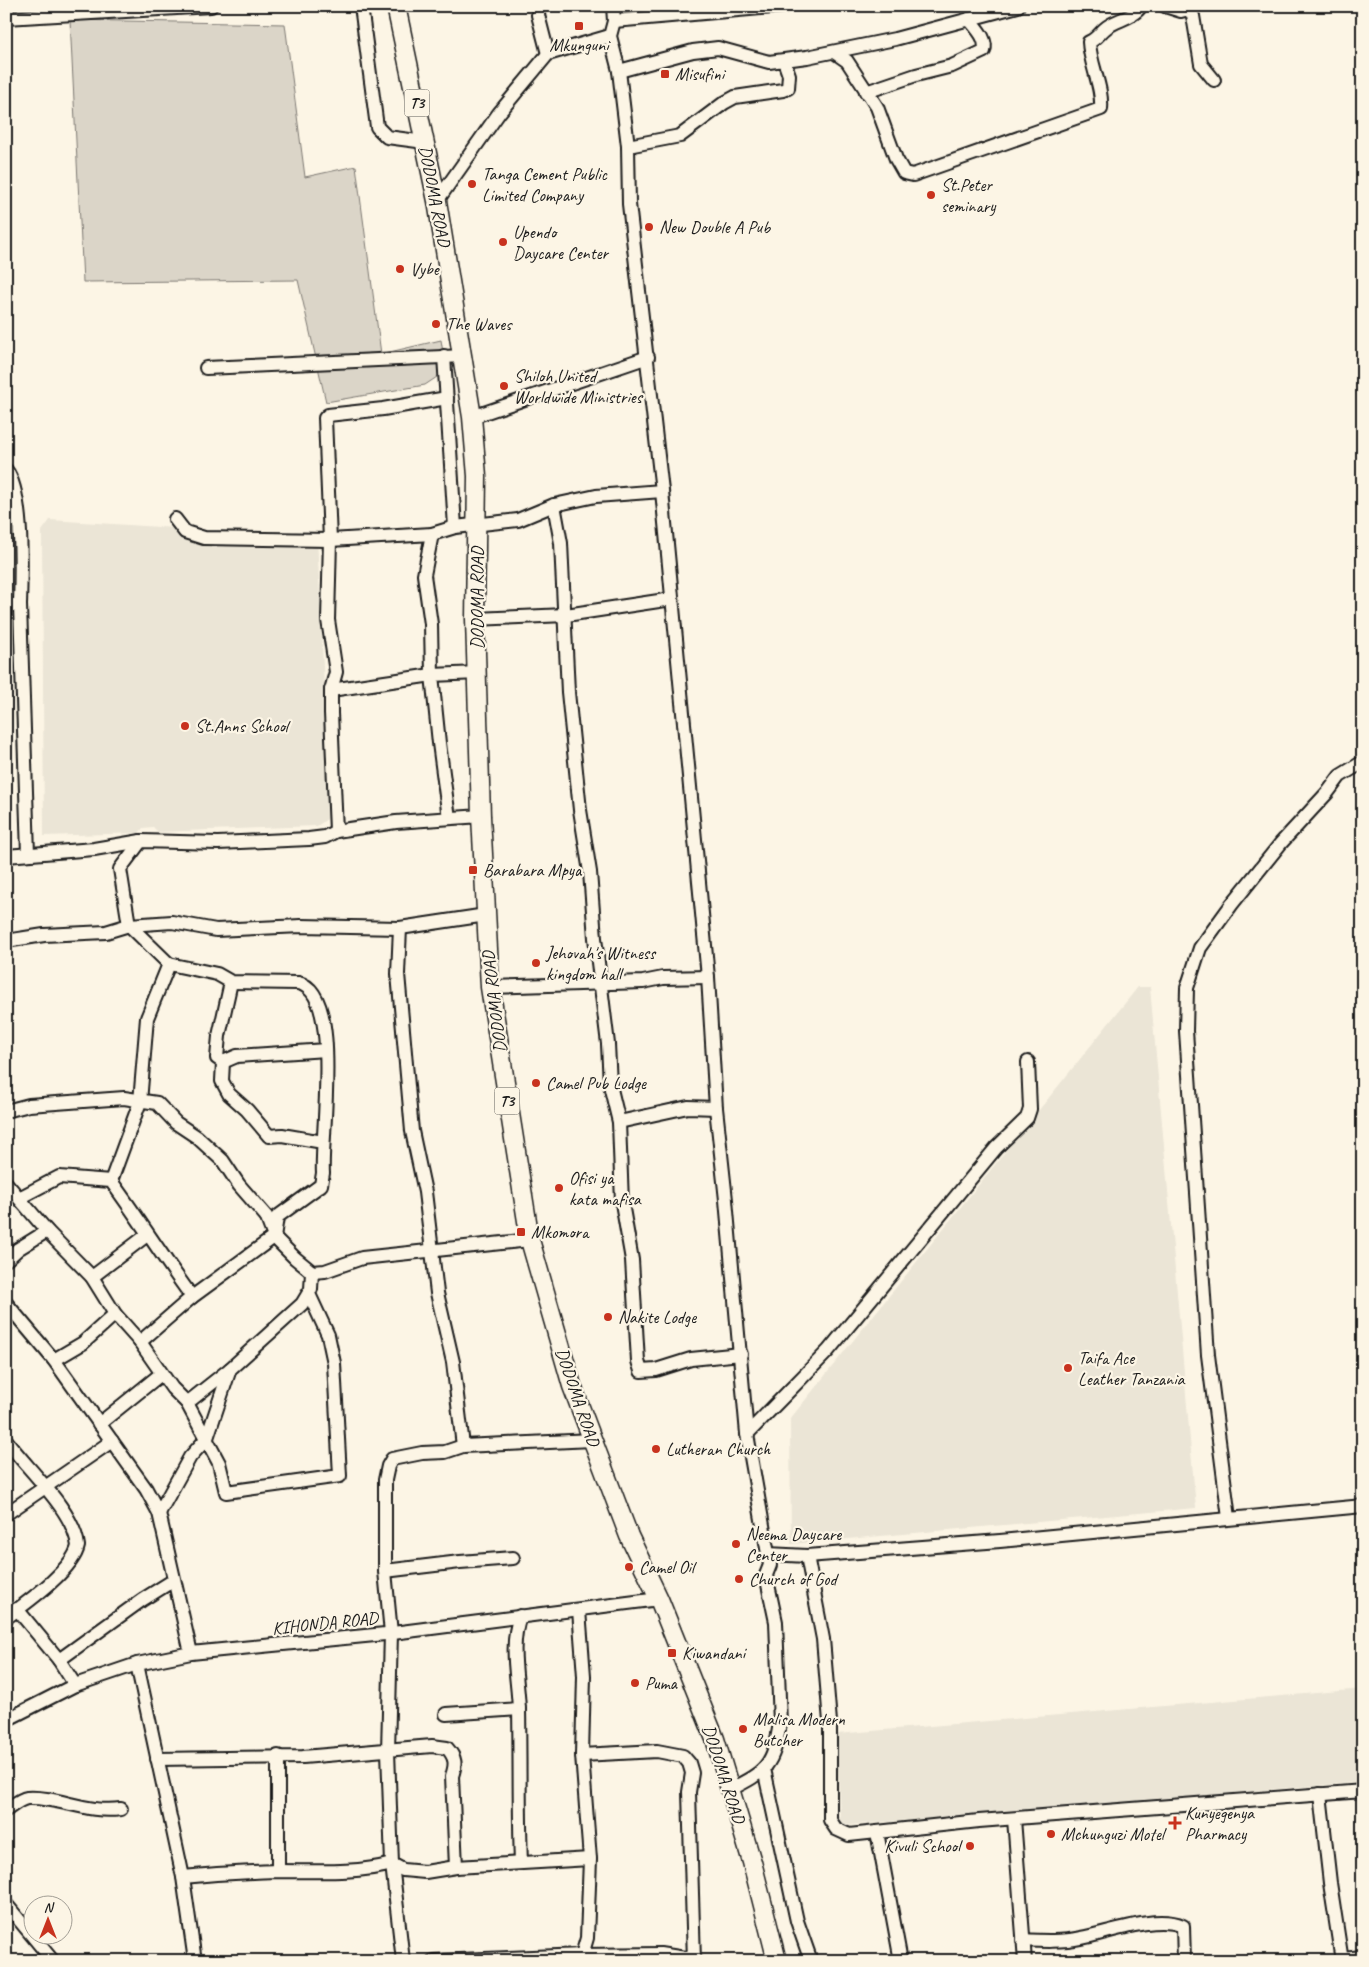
<svg xmlns="http://www.w3.org/2000/svg" width="1369" height="1967" font-family="Caveat,sans-serif">
<style>
.built{fill:#ebe5d6}
.green{fill:#dbd5c8;stroke:#7c7872}
.lines{fill:none;stroke-linecap:round;stroke-linejoin:round}
.minor-casing{stroke:#1c1c1c;stroke-width:16}
.highway-casing{stroke:#1c1c1c;stroke-width:21}
.minor{stroke:#fcf5e5;stroke-width:12}
.highway{stroke:#fcf5e5;stroke-width:18}
.poi-dot{fill:#c8321e;stroke:#fcf5e5;stroke-width:2}
.labels{text-anchor:middle;dominant-baseline:central;stroke-width:4.5;stroke-linejoin:round;paint-order:stroke}
.shield{fill:#fcf5e5;stroke:#5f5d58;stroke-width:1}
.shield-label{font-size:16px;font-weight:bold;fill:#1c1c1c}
.poi-label{font-size:18px;fill:#1c1c1c;stroke:#fcf5e5;text-anchor:start}
.street-label{font-size:18px;fill:#1c1c1c;stroke:#fcf5e5}
</style>
<rect width="100%" height="100%" fill="#fcf5e5"/>
<filter id="ink" filterUnits="userSpaceOnUse"><feTurbulence type="fractalNoise" baseFrequency=".02" numOctaves="2"/><feDisplacementMap in="SourceGraphic" scale="10" xChannelSelector="R" yChannelSelector="G"/><feConvolveMatrix kernelMatrix="1 2 1 2 8 2 1 2 1" color-interpolation-filters="sRGB"/></filter>
<g filter="url(#ink)">
<!-- built -->
<g class="built">
<polygon points="50,520 317,537 330,817 317,826 158,832 153,827 143,828 139,833 44,836 42,531"/>
<polygon points="1138,987 1150,987 1196,1508 791,1544 790,1419"/>
<polygon points="1363,1689 1363,1782 840,1826 837,1734"/>
</g>
<!-- green -->
<polygon class="green" points="70,20 285,24 305,177 356,166 381,354 441,340 446,371 425,385 326,402 298,280 83,282"/>
<g class="lines">
<defs>
<g id="minor">
<polyline points="361,6 377,127 387,137 425,142"/>
<polyline points="539,6 538,15 548,54"/>
<polyline points="613,6 614,21 610,36 619,71 628,146 629,204 662,491 708,977 716,1108 726,1200 747,1434 768,1554"/>
<polyline points="1165,6 1181,11 1189,9 1193,16 1201,64 1214,80"/>
<polyline points="6,18 211,6"/>
<polyline points="614,21 785,6"/>
<path d="M834,52L847,61L877,107L896,159L904,173L913,175L1101,109C1103,87 1090,65 1089,42C1097,39 1100,32 1107,27C1118,19 1133,18 1141,6"/>
<polyline points="619,71 693,51 718,48 769,62 807,57 895,39 1018,6"/>
<path d="M866,92L916,75L952,66L984,51C988,39 976,28 969,19"/>
<polyline points="628,146 680,136 724,103 735,97 783,90 788,88 789,75 784,61"/>
<polyline points="437,201 499,113 548,54 610,36"/>
<polyline points="444,356 455,527"/>
<polyline points="206,368 464,356"/>
<polyline points="472,417 648,357"/>
<path d="M6,470C24,493 21,574 20,605"/>
<polyline points="554,505 561,543 568,692 580,810 590,872 595,938 608,1044 610,1085 619,1122 622,1203 632,1260 638,1361 641,1371 656,1370 691,1359 741,1354"/>
<polyline points="175,519 185,532 204,538 330,540 432,534 455,527 518,520 554,505 596,496 662,491"/>
<polyline points="432,534 424,575 431,624 432,675 439,743 449,818"/>
<polyline points="6,605 20,605 28,854"/>
<polyline points="475,619 566,615 672,599"/>
<polyline points="331,690 432,675 478,673"/>
<polyline points="336,831 331,713 331,690 336,672 328,620 330,540 325,418 328,415 383,409 447,398"/>
<polyline points="6,856 94,849 141,841 218,843 309,839 325,837 336,831 396,822 481,816"/>
<polyline points="400,928 398,974 412,1131 425,1192 437,1293 453,1362 463,1446"/>
<polyline points="6,941 44,935 106,932 129,925 172,922 216,930 301,926 400,928 486,915"/>
<polyline points="231,982 219,1036 217,1058 223,1062 222,1081 229,1094 247,1110 269,1136 282,1135 323,1142"/>
<polyline points="490,987 643,982 663,978 708,977"/>
<polyline points="223,1062 237,1056 326,1050"/>
<polyline points="6,1111 29,1105 124,1098 157,1103 176,1123 197,1137 223,1161 239,1185 266,1216 274,1237 295,1258 312,1272 325,1271 362,1258 530,1240"/>
<polyline points="619,1122 688,1107 716,1108"/>
<polyline points="111,1181 140,1102 147,1018 169,964 129,925 120,869 141,841"/>
<polyline points="6,1183 47,1231 92,1277 115,1314 140,1342 172,1388 187,1403 219,1463 226,1492 340,1476 334,1363 328,1335 309,1294"/>
<path d="M19,1198L59,1177L111,1181C139,1219 164,1259 192,1297"/>
<polyline points="6,1260 18,1249 47,1231"/>
<polyline points="92,1277 147,1235"/>
<polyline points="6,1303 54,1360 146,1489 159,1513 191,1653"/>
<path d="M140,1342L192,1297L274,1237L277,1217L321,1185L323,1173C320,1139 344,991 298,983L231,982L217,974L169,964"/>
<polyline points="54,1360 83,1343 115,1314"/>
<polyline points="187,1403 230,1369"/>
<polyline points="99,1424 161,1374"/>
<polyline points="747,1434 828,1351 996,1148 1027,1118 1030,1109 1028,1062"/>
<path d="M6,1440C27,1469 74,1510 78,1546C73,1570 26,1603 6,1618"/>
<polyline points="159,1513 190,1457 207,1438 230,1369 302,1304 311,1289 312,1272"/>
<polyline points="6,1514 112,1441"/>
<polyline points="1229,1518 1208,1355 1186,1031 1187,988 1200,948 1232,904 1281,843 1328,792 1340,776 1363,762"/>
<polyline points="807,1556 823,1639 830,1722 830,1820 836,1829 849,1835 979,1821 1363,1791"/>
<polyline points="385,1571 460,1562 513,1558"/>
<polyline points="17,1609 59,1660 75,1685"/>
<polyline points="579,1610 584,1676 582,1755 590,1859 587,1938 582,1955"/>
<path d="M520,1616C509,1647 518,1678 519,1710C520,1761 519,1812 521,1863"/>
<polyline points="59,1660 142,1600 174,1580"/>
<polyline points="137,1664 183,1877 195,1961"/>
<polyline points="446,1714 519,1709"/>
<polyline points="6,1720 75,1685 137,1664 191,1653 385,1634 659,1599"/>
<polyline points="582,1755 657,1751 683,1756 689,1763 692,1773 689,1792 694,1961"/>
<polyline points="278,1756 278,1871"/>
<path d="M157,1759L303,1757L432,1746L447,1748C456,1758 456,1764 452,1776L456,1867"/>
<polyline points="764,1769 797,1921 811,1961"/>
<path d="M729,1790C767,1771 773,1766 780,1723L776,1622L766,1575L770,1565L768,1554L807,1556L1000,1541L1363,1506"/>
<polyline points="1320,1794 1330,1883 1342,1961"/>
<path d="M6,1810C12,1806 20,1799 27,1798C58,1796 87,1814 121,1809"/>
<polyline points="1014,1819 1025,1961"/>
<polyline points="877,1832 901,1961"/>
<path d="M183,1877C215,1874 246,1872 278,1871C316,1871 355,1874 392,1864L403,1870L425,1872L456,1867L590,1859"/>
<polyline points="6,1904 53,1961"/>
<path d="M1023,1940C1042,1941 1062,1942 1081,1938C1109,1933 1155,1914 1183,1926L1184,1961"/>
<polyline points="1342,1959 1363,1957"/>
<polyline points="403,1961 392,1864 388,1751 391,1633 385,1571 385,1480 388,1466 392,1459 422,1453 445,1452 463,1446 592,1440"/>
<polyline points="433,1961 582,1955 660,1954 685,1958 694,1957"/>
</g>
<polyline id="highway" points="396,6 437,201 472,417 477,476 475,619 481,816 490,987 530,1240 572,1386 629,1536 659,1599 715,1739 752,1862 777,1961"/>
</defs>
<!-- minor casing -->
<use href="#minor" class="minor-casing"/>
<!-- highway casing -->
<use href="#highway" class="highway-casing"/>
<!-- minor -->
<use href="#minor" class="minor"/>
<!-- highway -->
<use href="#highway" class="highway"/>
</g>
</g>
<!-- markers -->
<g class="poi-dot">
<rect x="574" y="21" width="10" height="10" rx="2.5"/>
<rect x="660" y="69" width="10" height="10" rx="2.5"/>
<circle cx="472" cy="184" r="5"/>
<circle cx="931" cy="195" r="5"/>
<circle cx="649" cy="227" r="5"/>
<circle cx="503" cy="242" r="5"/>
<circle cx="400" cy="269" r="5"/>
<circle cx="436" cy="324" r="5"/>
<circle cx="504" cy="386" r="5"/>
<circle cx="185" cy="726" r="5"/>
<rect x="468" y="865" width="10" height="10" rx="2.5"/>
<circle cx="536" cy="963" r="5"/>
<circle cx="536" cy="1083" r="5"/>
<circle cx="559" cy="1188" r="5"/>
<rect x="516" y="1227" width="10" height="10" rx="2.5"/>
<circle cx="608" cy="1317" r="5"/>
<circle cx="1068" cy="1368" r="5"/>
<circle cx="656" cy="1449" r="5"/>
<circle cx="736" cy="1544" r="5"/>
<circle cx="629" cy="1567" r="5"/>
<circle cx="739" cy="1579" r="5"/>
<rect x="667" y="1648" width="10" height="10" rx="2.5"/>
<circle cx="635" cy="1683" r="5"/>
<circle cx="743" cy="1729" r="5"/>
<path d="M1172.5 1815.5h5v5h5v5h-5v5h-5v-5h-5v-5h5z"/>
<circle cx="1051" cy="1834" r="5"/>
<circle cx="970" cy="1846" r="5"/>
</g>
<g class="labels">
<!-- shield labels -->
<g class="shield">
<rect x="404.5" y="89.5" width="25" height="27" rx="4"/>
<rect x="494.5" y="1087.5" width="25" height="27" rx="4"/>
</g>
<g class="shield-label">
<text x="417" y="103">T3</text>
<text x="507" y="1101">T3</text>
</g>
<!-- poi labels -->
<g class="poi-label">
<text x="579" y="45" text-anchor="middle">Mkunguni</text>
<text x="675" y="74">Misufini</text>
<text x="482" y="174">Tanga Cement Public<tspan x="482" dy="21">Limited Company</tspan></text>
<text x="941" y="185">St.Peter<tspan x="941" dy="21">seminary</tspan></text>
<text x="659" y="227">New Double A Pub</text>
<text x="513" y="232">Upendo<tspan x="513" dy="21">Daycare Center</tspan></text>
<text x="410" y="269">Vybe</text>
<text x="446" y="324">The Waves</text>
<text x="514" y="376">Shiloh United<tspan x="514" dy="21">Worldwide Ministries</tspan></text>
<text x="195" y="726">St.Anns School</text>
<text x="483" y="870">Barabara Mpya</text>
<text x="546" y="953">Jehovah's Witness<tspan x="546" dy="21">kingdom hall</tspan></text>
<text x="546" y="1083">Camel Pub Lodge</text>
<text x="569" y="1178">Ofisi ya<tspan x="569" dy="21">kata mafisa</tspan></text>
<text x="531" y="1232">Mkomora</text>
<text x="618" y="1317">Nakite Lodge</text>
<text x="1078" y="1358">Taifa Ace<tspan x="1078" dy="21">Leather Tanzania</tspan></text>
<text x="666" y="1449">Lutheran Church</text>
<text x="746" y="1534">Neema Daycare<tspan x="746" dy="21">Center</tspan></text>
<text x="639" y="1567">Camel Oil</text>
<text x="749" y="1579">Church of God</text>
<text x="682" y="1653">Kiwandani</text>
<text x="645" y="1683">Puma</text>
<text x="753" y="1719">Malisa Modern<tspan x="753" dy="21">Butcher</tspan></text>
<text x="1185" y="1813">Kunyegenya<tspan x="1185" dy="21">Pharmacy</tspan></text>
<text x="1061" y="1834">Mchunguzi Motel</text>
<text x="960" y="1846" text-anchor="end">Kivuli School</text>
</g>
<!-- street labels -->
<g class="street-label">
<text transform="translate(435 196) rotate(79)">DODOMA ROAD</text>
<text transform="translate(477 598) rotate(-90)">DODOMA ROAD</text>
<text transform="translate(494 1002) rotate(-97)">DODOMA ROAD</text>
<text transform="translate(578 1397) rotate(71)">DODOMA ROAD</text>
<text transform="translate(325 1623) rotate(-6)">KIHONDA ROAD</text>
<text transform="translate(724 1774) rotate(72)">DODOMA ROAD</text>
</g>
</g>
<!-- margin -->
<rect width="1369" height="1967" fill="none" stroke="#fcf5e5" stroke-width="25"/>
<rect x="12" y="12" width="1344" height="1942" fill="none" stroke="#1c1c1c" stroke-width="2" filter="url(#ink)"/>
<!-- north arrow -->
<g transform="translate(48 1920)"><circle r="24" fill="#fcf5e5" stroke="#a29e95"/>
<path d="M0-4L9 19L0 12L-9 19Z" fill="#c8321e"/>
<text y="-8" font-size="14" font-weight="bold" text-anchor="middle" fill="#1c1c1c">N</text>
</g>
</svg>
